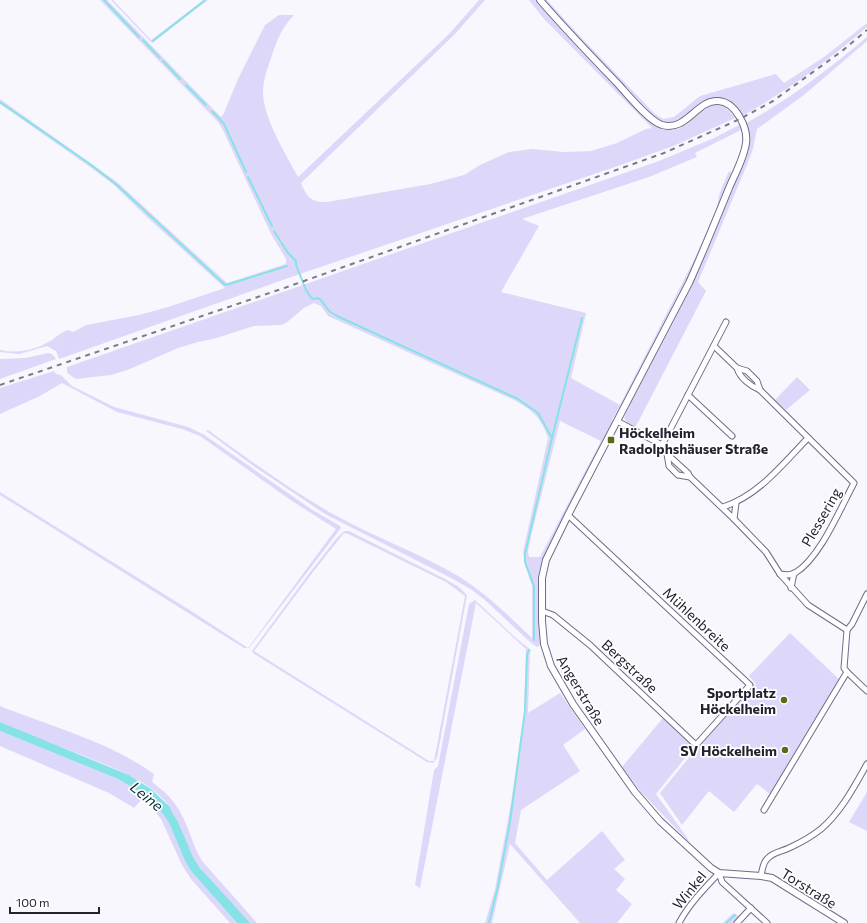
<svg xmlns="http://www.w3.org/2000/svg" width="867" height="923" font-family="Commissioner,sans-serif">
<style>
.green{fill:#ddd8f9;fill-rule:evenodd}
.water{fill:#87e2e5}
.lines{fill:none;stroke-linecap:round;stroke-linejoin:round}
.stream{stroke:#87e2e5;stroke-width:2}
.minor-casing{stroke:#706b88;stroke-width:7}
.tertiary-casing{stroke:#706b88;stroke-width:8}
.minor{stroke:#fff;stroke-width:5}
.tertiary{stroke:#fff;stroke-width:6}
.rail{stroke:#7c7a85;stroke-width:2;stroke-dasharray:5 5;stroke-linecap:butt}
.poi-dot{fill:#576c1b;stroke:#fff;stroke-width:1.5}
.labels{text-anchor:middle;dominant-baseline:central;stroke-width:3.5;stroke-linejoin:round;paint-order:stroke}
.poi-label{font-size:14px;font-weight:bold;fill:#24222f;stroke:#fff;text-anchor:end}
.street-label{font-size:14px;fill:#24222f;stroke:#fff}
.water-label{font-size:15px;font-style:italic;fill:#023032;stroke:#fff}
</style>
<rect width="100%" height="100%" fill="#f8f7fe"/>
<!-- green -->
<g class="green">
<path d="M100,0H107L221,117L223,115L238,79L265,25L279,15H294C281,29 277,40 271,58C267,69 263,81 263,93C264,120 286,154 298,177L449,34L479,0H485L455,34L301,183C307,198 311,202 327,202L430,184L464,175L480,165L509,152L532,149L564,152L591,151L617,143L646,129L652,128L544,19L529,0H535L645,116C648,120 652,124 656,127C664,131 677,131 684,126C687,125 689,122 691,120C708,106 720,96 735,118L676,145L618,166L297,275L62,358L59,359L56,351L47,346L19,354L0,352V350C18,354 36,350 52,340C57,336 62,332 68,330L73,332L86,325L139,315L168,307L225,288L148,218L114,185L90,167L0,104V99L117,182L227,283L286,264V259L271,234L222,128L218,122Z"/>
<polygon points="111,0 113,0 151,40 204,0 208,0 152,43"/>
<path d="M543,0H547L573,29L655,114L663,119L674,117L700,96L776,74L784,83L824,57L867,23V27C828,61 787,91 742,116C733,102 718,92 702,102C688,111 681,125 662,121C649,119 622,84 612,73C599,59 584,46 571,32C561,22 552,11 543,0Z"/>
<path d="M867,37V41L804,95L757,129L753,149L746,167L698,282L706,291L635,428L628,424L624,418L628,408L691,287L744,163C749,149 752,137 746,123C790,99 829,69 867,37Z"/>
<path d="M739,125L741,130L695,153L697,157L649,177L522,219L539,226L501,292L586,313L571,378L620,405L695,258L717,207L719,195L729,171L733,174L695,266L621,409L619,408L612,420L614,422L544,558L539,579L541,642L539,646L537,647L530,642L485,600L472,590L453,579L325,514L255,467L206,431L208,430C248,459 288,488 331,513C372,536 417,552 458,576C486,593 509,616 532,638V586L525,565L523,552L548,438C541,417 532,410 514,400L328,316L321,306L314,303L304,308L286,323L281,325L254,326L213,339L198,342L178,348L130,369L111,375L76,379L67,373V367L659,161L714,138ZM560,421L601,441L540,557H529L528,552L531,536Z"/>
<polygon points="48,353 52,354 56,359 0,379 0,359 25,358"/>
<polygon points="54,371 56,374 61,375 72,386 114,407 188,427 203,434 311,509 340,526 341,528 249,648 244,648 0,495 0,492 188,609 248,648 336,529 292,501 200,436 182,429 117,412 62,383 40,396 0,414 0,388"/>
<polygon points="797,377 810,390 786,410 775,400"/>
<path d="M344,531H349L445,579L459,587L467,595L437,758L433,763L427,762L253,653L252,651L311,571L336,539ZM344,533L348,534L446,582L465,596L434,761H429L254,651L313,572Z"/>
<polygon points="475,600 517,639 531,650 530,652 528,713 560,693 585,729 563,745 580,771 521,810 515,843 547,880 602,831 625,860 614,869 625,879 616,890 632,904 617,923 580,923 510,844 492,923 485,923 495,889 511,803 524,713 526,649 476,603 420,888 415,885 434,770 438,766 468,609 469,604"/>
<polygon points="790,633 839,679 770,794 757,784 734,812 709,791 682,825 660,793 696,749 756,684 749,676"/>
<path d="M0,706C52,727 108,741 154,774L152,782C161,789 169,795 175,804C188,821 191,843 202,861L257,923H250C231,902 209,882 194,859C183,840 179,816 164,800C142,777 110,767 82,755C54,744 27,734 0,722Z"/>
<polygon points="663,718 694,747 656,794 688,839 689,842 640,791 622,767"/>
<polygon points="0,731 118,779 145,795 163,814 169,823 185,861 191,871 237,923 230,923 191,879 182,865 161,819 152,808 142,799 134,808 109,793 0,746"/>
<polygon points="867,792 867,831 849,822"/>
<polygon points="733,913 739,916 733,923 723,923"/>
</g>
<!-- water -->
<polygon class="water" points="0,722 129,775 151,789 169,806 178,822 193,857 200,868 250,923 237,923 191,871 185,861 169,823 163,814 145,795 118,779 0,731"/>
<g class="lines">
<!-- stream -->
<g class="stream">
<polyline points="104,0 139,37"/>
<polyline points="143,40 160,58"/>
<polyline points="153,41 205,0"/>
<polyline points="163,61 180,79"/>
<polyline points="186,85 206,105"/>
<polyline points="0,102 90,164 117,185 224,284 226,285 287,266"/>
<polyline points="212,111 224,124 246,172"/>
<polyline points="248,177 272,226"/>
<polyline points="274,231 288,253 296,261 296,265 306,290 312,299 318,298 321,300 329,311 337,316 518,399 538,413 552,438"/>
<polyline points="534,640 534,586 525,562 525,554 552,438 582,318"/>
<polyline points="489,923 498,886 510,822 525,711 527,655 529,650"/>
<polyline points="726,923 735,915"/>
</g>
<defs>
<g id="minor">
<path d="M714,346L737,368L747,371L757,381L760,390L854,483C840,509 820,558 795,573C790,576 785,575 780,574"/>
<path d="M737,368C740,378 750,386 760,390"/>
<polyline points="688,395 732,436"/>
<polyline points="617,421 662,445 667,454 669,466 678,475 690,477 734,519 766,552 780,574 808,605 847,630"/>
<polyline points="662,445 726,322"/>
<polyline points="667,454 688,473 690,477"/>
<path d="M723,507C758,496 783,464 808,438"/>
<polyline points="734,519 736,503"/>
<polyline points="791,588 794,573"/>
<polyline points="867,594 852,624 847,630 844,668 847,672 867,691"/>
<polyline points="542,611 553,615 590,645 696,745 750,685 568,515"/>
<polyline points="764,810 847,672"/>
<path d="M761,876C762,870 763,863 767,859C773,852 781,852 789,848C800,843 811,837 821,829C841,812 854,787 867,764"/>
<path d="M679,923C689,904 704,889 719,873L722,882L767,923"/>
<polyline points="737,923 751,908"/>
</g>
<path id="tertiary" d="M540,0C565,29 591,56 618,84C628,95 649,121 662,125C687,132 696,100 718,101C736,102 748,128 746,143C744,158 735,174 729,188C716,220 703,252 689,283L568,515L546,560L542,578V621L544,644L551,666L573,704L635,792L660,821L711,868L719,873L761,876L772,878L844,923"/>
</defs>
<!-- minor casing -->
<use href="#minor" class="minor-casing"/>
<!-- tertiary casing -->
<use href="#tertiary" class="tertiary-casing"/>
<!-- minor -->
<use href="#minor" class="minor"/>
<!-- tertiary -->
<use href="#tertiary" class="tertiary"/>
<!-- rail -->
<polyline class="rail" points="0,385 290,286 664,153 740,119 773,101 842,51 867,30"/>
</g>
<!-- markers -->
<g class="poi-dot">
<rect x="607" y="436" width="8" height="8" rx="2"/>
<circle cx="784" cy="700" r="4"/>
<circle cx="785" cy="750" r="4"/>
</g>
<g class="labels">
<!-- poi labels -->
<g class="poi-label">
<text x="619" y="432" text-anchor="start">Höckelheim<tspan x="619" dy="16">Radolphshäuser Straße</tspan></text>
<text x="776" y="692">Sportplatz<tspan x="776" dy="16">Höckelheim</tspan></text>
<text x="777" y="750">SV Höckelheim</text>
</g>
<!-- street labels -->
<g class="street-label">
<text transform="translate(821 517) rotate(-60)">Plessering</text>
<text transform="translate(697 619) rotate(43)">Mühlenbreite</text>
<text transform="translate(630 666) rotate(43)">Bergstraße</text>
<text transform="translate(581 690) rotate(59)">Angerstraße</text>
<text transform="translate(809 888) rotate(32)">Torstraße</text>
<text transform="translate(689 890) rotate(-51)">Winkel</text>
</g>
<!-- water labels -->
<g class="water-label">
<text transform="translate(147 796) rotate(39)">Leine</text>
</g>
</g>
<!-- scale -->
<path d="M10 907v6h89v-6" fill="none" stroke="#24222f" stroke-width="2"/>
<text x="16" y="907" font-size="12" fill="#24222f" stroke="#ffffff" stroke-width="3" paint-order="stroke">100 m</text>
</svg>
